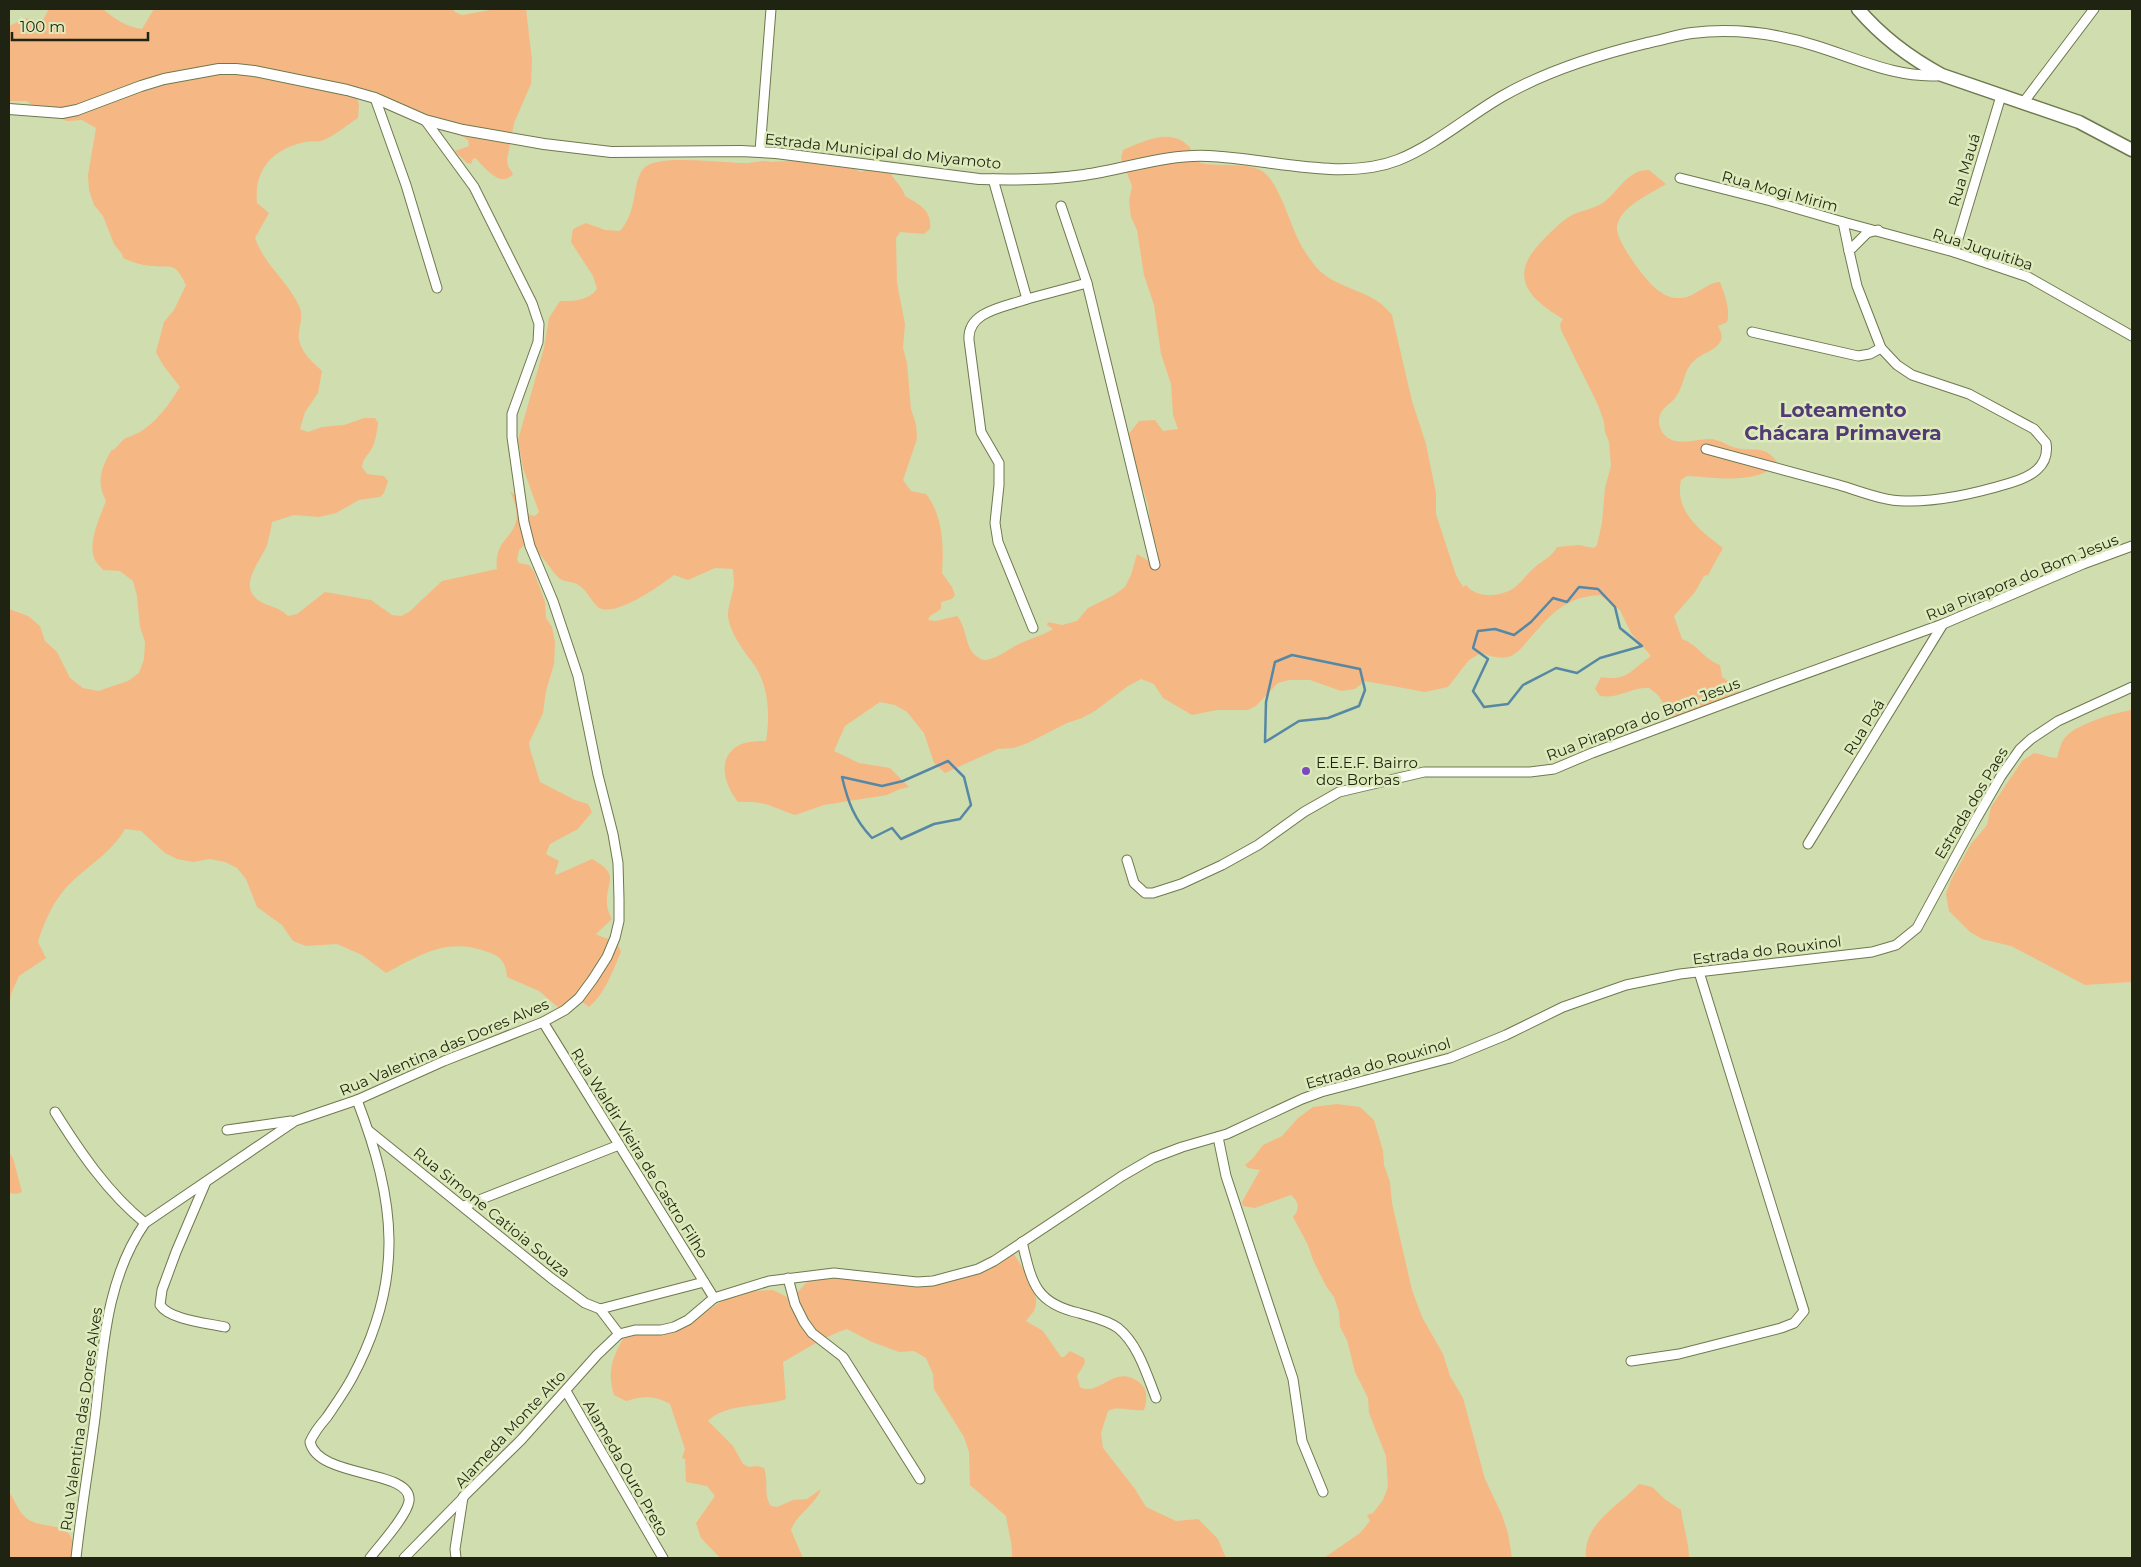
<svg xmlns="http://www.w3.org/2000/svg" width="2141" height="1567" font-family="Montserrat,sans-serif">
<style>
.green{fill:#f5b885}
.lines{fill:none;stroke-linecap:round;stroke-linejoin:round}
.stream{stroke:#5688a5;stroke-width:2.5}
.minor-casing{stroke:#6e794e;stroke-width:11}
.tertiary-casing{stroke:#6e794e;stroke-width:12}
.secondary-casing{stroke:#6e794e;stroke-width:15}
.minor{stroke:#fff;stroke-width:9}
.tertiary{stroke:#fff;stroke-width:10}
.secondary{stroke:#fff;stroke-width:12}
.poi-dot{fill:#7b48bf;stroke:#ddeabb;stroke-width:2}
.labels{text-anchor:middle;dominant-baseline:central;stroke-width:5;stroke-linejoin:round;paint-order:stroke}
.street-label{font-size:15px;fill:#1f2311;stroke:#ddeabb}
.poi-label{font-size:15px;fill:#1f2311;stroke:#ddeabb;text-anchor:start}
.district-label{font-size:20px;font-weight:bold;fill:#523a76;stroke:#ddeabb}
</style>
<rect width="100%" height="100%" fill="#d0ddae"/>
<!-- green -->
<g class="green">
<path d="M49,9H103C116,20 125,26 142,29L154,9H453L455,12L462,15L496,9H526L532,60L531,84L514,123L507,160L508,166L513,174C500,189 485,167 475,158L473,159L471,164L467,163L455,151L469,146L468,140L431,116L370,96L357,97L359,105L358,118C347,125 333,137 321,141C316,142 310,141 305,142C273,149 254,169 257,203L269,213L255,238C265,266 287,280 299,306C305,318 297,329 299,340C302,354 313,362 322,371L318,393L305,412L300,429L308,432L322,427L344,425L364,418H375L378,423C377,431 376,439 373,446C369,455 363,457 362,467L367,474L384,476L388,481L384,493L380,497L359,500L336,513L319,517L294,515L272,522C271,530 269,537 267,545C262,559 242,580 253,595C263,608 277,604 288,616L297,614L325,592L371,600L392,615L401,616L409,612L442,581L497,569C492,531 532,539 510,491L516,496L530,515L535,516L539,512L523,468L518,440L544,348L549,318L560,301C574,301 588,301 597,289L593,276L571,242L573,229L586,223L605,230L620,231C626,224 630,216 632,207C636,194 635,177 645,167C659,154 724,163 744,163C753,164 762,159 771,162L816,159L844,168L849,166L861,172L872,167L873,161L891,162C886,177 902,183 905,196C920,205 932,210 930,229L924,234L900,232L896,238L897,283L905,324L903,348L907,363L911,409L916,424L917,439L903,480L911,491L926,494C943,515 944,547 942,573L952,587L955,595L952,599L941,602V609L930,616L928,620L936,621L957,616C966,626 965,642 972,652C976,656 980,660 985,660C997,659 1007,650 1017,645C1030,638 1040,637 1053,629L1047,625L1048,622L1062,625L1077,621L1088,608L1114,595L1125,587L1131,575L1137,554L1154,564L1158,560V550L1151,531L1148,504L1136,468L1128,435L1139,421L1155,420L1163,431L1178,429L1173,415L1171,384L1161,354L1154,305L1144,275L1137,230L1131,217L1129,201L1132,186L1121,158L1123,150C1145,141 1173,126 1191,149L1188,156C1204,172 1242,159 1262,171C1278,180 1290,224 1299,241C1303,250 1310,259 1316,267C1337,291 1372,288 1392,315L1412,401L1426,444L1436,493V514L1456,575L1463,587L1466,585C1477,599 1500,597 1514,588C1522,582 1526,575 1534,568C1541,561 1552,557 1557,547L1579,545L1594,548L1597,545L1602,523L1605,488L1611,466L1609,442L1605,432L1604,422L1598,405L1561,330L1560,324L1563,319C1526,297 1508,275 1543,240C1552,231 1561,221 1572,215C1582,210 1595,209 1604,202C1618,192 1628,169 1649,170L1666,184C1652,193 1632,201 1622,215C1619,218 1617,225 1617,229C1617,242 1644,278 1654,287C1661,293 1668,298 1678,298C1695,299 1704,283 1720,282C1724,293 1731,310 1727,322L1718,326C1720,330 1723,336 1721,340C1717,351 1701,353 1694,361C1684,369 1684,385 1677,395C1673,403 1662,407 1660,415C1658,420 1659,425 1661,430C1671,449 1694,439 1710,439C1719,439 1728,446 1736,448C1751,452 1765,444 1777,462C1761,486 1713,477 1687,476L1681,480C1674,512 1701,531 1723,548L1708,575L1704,576L1695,592L1674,616L1682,639C1697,644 1705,660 1720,665L1722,677L1739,688L1740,700L1674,720L1658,695L1649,688C1631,687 1619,699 1600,696L1595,689L1601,677C1627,682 1632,669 1651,656L1631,633L1620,610L1600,595C1566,597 1552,613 1531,637C1525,644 1519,652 1511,656C1502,660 1490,656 1481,653L1469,660L1448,687L1425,692L1365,681L1355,689L1341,691L1310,680H1289L1278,683L1256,706L1248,710H1217L1192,715L1163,698L1154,684L1141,679L1128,686L1095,711L1082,718L1067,723L1028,743L1014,748L998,749L945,773L934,763L924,733L907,712L895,705L880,702L845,726L834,751L859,763L890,768L909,787L900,789L887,795L824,805L795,815C771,807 764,800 738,802C726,787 716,761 736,747C744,741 757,741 766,741C770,716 769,688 755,666C745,652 729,633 728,615C728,605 733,594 734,584C734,579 733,574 733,569L715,568L688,580L674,575C661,585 614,619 598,607C591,601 588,592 580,586C573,580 563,584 557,576C546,564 541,550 524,545L519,550L517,560L519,563L529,565L534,572L545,602L546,618L552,627L555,642L554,664L546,691L543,713L529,743L530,749L540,782L575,800L588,804L592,812L578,829L550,844L546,854L559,861L555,873L556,875L592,859C621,875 606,880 607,904C607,909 610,915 612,919L596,934C606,940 618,938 621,952C612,972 606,992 589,1007L582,1002L559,1008L539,991L507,977C506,963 501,956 488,952C447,937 422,954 386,973L362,955L337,944L306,946L293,941L282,925L257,907L246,879L237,868L225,862L210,859L193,862L177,859L165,853L141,831L125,829C113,850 95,861 77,877C56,895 46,917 38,942L46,958L19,976L11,994L9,1006V609L28,616L40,626L45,641L57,652L70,678L83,688L98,691L128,681L139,673L144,659L145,642L140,627L137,596L133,581L120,571L103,570C101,567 97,564 95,560C87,543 100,517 106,501C96,482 101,469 111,451C117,448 118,445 122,441C126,437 135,435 140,432C157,422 170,403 180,387L163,365L156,352L164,322L174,310L186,285C174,261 173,268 151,266C141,265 132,262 123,258L122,254L114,244L103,216L94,205L89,190L88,175L96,128L82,120L67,121L39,111L27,101H9V26L27,18L41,23Z"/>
<path d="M2132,710V982L2085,985L2011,946L1982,939L1970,932L1949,911L1946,894L1951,880L1971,844L1987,825L1991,807L2022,761L2034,753C2043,754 2049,758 2057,758C2059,752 2060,744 2064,739C2073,725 2116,712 2132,710Z"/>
<path d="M1337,1104L1360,1107L1374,1120L1383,1151L1384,1165L1390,1182L1392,1203L1412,1290L1422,1317L1443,1354L1450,1376L1463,1398L1485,1479L1502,1515L1508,1533L1512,1558H1324L1360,1533L1370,1521L1367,1515L1373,1513L1383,1500L1388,1487L1386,1456L1369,1413L1368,1398L1355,1372L1347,1340L1340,1327L1339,1312L1334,1297L1326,1286L1313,1260L1308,1245L1293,1217C1300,1210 1299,1201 1291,1195L1255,1208L1243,1206L1242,1202L1260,1170L1248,1168L1245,1165L1253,1158L1263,1145L1282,1136L1298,1118L1313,1107Z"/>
<polygon points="9,1153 13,1158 22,1192 16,1194 9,1193"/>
<path d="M1014,1254C1022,1267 1041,1293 1035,1308C1034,1312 1029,1317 1026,1321L1043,1331L1061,1357H1064L1070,1351L1084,1358L1085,1363L1077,1376L1080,1387C1100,1398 1115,1361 1141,1384C1148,1390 1147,1402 1144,1410C1132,1412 1119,1405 1108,1411L1101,1433L1103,1448L1135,1489L1146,1507L1176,1521L1198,1519L1218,1539L1226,1558H1012C1013,1544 1008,1531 1006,1516L970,1485L969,1452L964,1437L934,1389L933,1374L926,1358L914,1351L899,1352L872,1342L847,1329C824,1336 805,1350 783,1362L786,1399C764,1407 725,1403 708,1421L733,1446L743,1464L749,1467L758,1466L764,1468C769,1482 763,1494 771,1506L777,1507L793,1500L807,1499L821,1489C815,1506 797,1513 791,1530L803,1558H720L701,1538L696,1523L715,1496L707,1486L686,1482L685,1459L682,1458L685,1449L670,1404C654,1395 643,1396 626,1401L614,1395C607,1373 612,1358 623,1339L698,1316L724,1300L750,1291L773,1290L791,1299L806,1283L815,1278L826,1277L910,1283L962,1274L1004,1255Z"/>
<path d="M1639,1484L1652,1487L1666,1500L1681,1510C1683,1527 1689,1541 1689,1558H1586C1583,1523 1618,1507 1639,1484Z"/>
<path d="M9,1492C14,1499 18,1510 24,1516C42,1534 77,1514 74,1558H9Z"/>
</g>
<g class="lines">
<!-- stream -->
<g class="stream">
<polygon points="1579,587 1598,589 1615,607 1620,628 1642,646 1600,658 1577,673 1556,668 1523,685 1508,704 1484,707 1473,691 1488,659 1473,648 1478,631 1495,629 1514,635 1531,622 1553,598 1567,602"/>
<polygon points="1292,655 1360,669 1365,690 1359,706 1328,718 1299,721 1265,742 1266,702 1275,662"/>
<path d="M948,761L964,777L971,805L960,819L934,824L901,839L892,828L872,838C854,819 848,802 842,777L882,786L903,781Z"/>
</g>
<defs>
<g id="minor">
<polyline points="375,98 406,185 437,288"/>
<polyline points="2023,103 2094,9"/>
<polyline points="760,151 771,9"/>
<polyline points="1680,178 1771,201 1843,222 1849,251"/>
<path d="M993,179L1027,299C1005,307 967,311 969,340L981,432L999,463V485L995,523L998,542L1033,628"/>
<polyline points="1843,222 1954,252 2028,277 2132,336"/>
<polyline points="1954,252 2001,96"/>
<polyline points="1087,283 1155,565"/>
<polyline points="1027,299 1087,283 1061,206"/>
<polyline points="1752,332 1858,356 1870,354 1881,348"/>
<path d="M1706,449C1750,461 1794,473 1839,485C1860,491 1883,501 1905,501C1940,502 1977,493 2010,483C2030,477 2050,467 2046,443L2034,429L1969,394L1912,375L1897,365L1881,348L1857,286L1849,251L1867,233L1878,230"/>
<polyline points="1808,844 1943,624"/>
<polyline points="1127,860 1134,883 1145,893 1153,893 1181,884 1222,865 1258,845 1304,812 1339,792 1424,772 1530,772 1554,769 1592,753 1774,685 1943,624 2083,564 2132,546"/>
<polyline points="543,1022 714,1298"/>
<path d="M357,1100C396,1202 405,1279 352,1378C345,1391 335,1405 327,1417C320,1425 314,1432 310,1442C318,1479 413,1469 409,1501C407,1516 379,1546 370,1558"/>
<path d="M55,1112C80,1152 108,1193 145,1223"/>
<polyline points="227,1130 291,1121"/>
<polyline points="369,1131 551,1278 585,1303 600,1309 704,1282"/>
<polyline points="1218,1137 1226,1176 1293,1379 1302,1441 1323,1492"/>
<path d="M205,1184L176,1252L162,1290L160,1305C170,1320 207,1323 225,1327"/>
<polyline points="464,1206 619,1145"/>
<path d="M1022,1242C1032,1283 1035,1303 1079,1313C1092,1317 1107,1320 1118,1328C1138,1344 1147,1375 1156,1398"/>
<polyline points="788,1278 795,1304 804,1322 812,1333 843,1357 920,1479"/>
<polyline points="600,1309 619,1334"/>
<polyline points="1631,1361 1679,1354 1781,1328 1794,1323 1804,1311 1699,972"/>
<polyline points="566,1391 663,1558"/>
<path d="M76,1558C81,1511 89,1465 95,1418C103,1352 105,1280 145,1223L295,1121L357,1100L444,1061L543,1022L565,1010L579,998L593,979L607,957L615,938L619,921V899L618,863L613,834L598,775L578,676L553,601L530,546L524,522L512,437V414L538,342L539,324L532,303L474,187L425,120"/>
<polyline points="404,1558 463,1498"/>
<polyline points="456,1558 455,1549 463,1497 521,1440 597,1355 619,1334 635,1330 661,1330 674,1327 688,1320 714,1298 769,1281 834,1273 917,1282 933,1281 978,1269 994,1261 1122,1176 1153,1158 1182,1147 1227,1134 1302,1099 1321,1092 1450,1058 1506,1035 1563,1007 1626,985 1680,974 1872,952 1896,945 1917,928 1975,821 2001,776 2020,749 2031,739 2058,721 2132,687"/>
</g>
<path id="tertiary" d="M9,109L62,113L77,110L141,86L164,79L219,69H236L254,71L347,90L375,98L425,120L463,130L544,144L611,152L741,151L776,153L979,179C1013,180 1050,180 1084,175C1126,169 1166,154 1208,156C1267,158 1342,182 1398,160C1435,145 1467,117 1501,97C1546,71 1597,55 1647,43C1662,40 1677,35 1692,33C1734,28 1775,33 1816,46C1858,59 1898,79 1942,75"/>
<path id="secondary" d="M1858,9C1882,37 1910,58 1942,75L2079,122L2132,150"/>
</defs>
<!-- minor casing -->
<use href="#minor" class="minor-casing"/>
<!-- tertiary casing -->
<use href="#tertiary" class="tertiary-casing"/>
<!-- secondary casing -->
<use href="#secondary" class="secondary-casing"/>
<!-- minor -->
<use href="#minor" class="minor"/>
<!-- tertiary -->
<use href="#tertiary" class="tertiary"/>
<!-- secondary -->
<use href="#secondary" class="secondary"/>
</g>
<!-- markers -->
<circle class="poi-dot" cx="1306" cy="771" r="5"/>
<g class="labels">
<!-- street labels -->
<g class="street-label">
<text transform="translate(883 151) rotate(6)">Estrada Municipal do Miyamoto</text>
<text transform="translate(1964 170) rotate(-73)">Rua Mauá</text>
<text transform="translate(1780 191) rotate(15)">Rua Mogi Mirim</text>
<text transform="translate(1983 249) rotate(18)">Rua Juquitiba</text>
<text transform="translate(2022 577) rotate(-22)">Rua Pirapora do Bom Jesus</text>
<text transform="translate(1643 719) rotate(-21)">Rua Pirapora do Bom Jesus</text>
<text transform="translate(1864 727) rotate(-58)">Rua Poá</text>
<text transform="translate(1971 803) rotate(-59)">Estrada dos Paes</text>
<text transform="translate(1767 950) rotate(-7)">Estrada do Rouxinol</text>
<text transform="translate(444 1047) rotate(-23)">Rua Valentina das Dores Alves</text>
<text transform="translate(1378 1063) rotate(-16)">Estrada do Rouxinol</text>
<text transform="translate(640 1153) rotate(58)">Rua Waldir Vieira de Castro Filho</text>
<text transform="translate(492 1212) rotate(39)">Rua Simone Catioia Souza</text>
<text transform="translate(81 1419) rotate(-82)">Rua Valentina das Dores Alves</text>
<text transform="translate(510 1429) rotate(-47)">Alameda Monte Alto</text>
<text transform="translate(626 1468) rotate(60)">Alameda Ouro Preto</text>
</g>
<!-- poi labels -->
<g class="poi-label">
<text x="1316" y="762">E.E.E.F. Bairro<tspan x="1316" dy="17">dos Borbas</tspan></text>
</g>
<!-- district labels -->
<g class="district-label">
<text x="1843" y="410">Loteamento<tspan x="1843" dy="23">Chácara Primavera</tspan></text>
</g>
</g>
<!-- border -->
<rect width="2141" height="1567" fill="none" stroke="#1f2311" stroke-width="20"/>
<!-- scale -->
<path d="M12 32v8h136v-8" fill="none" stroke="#1f2311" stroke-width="2.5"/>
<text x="20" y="32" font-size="15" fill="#1f2311" stroke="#ddeabb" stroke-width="4" paint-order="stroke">100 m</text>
</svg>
